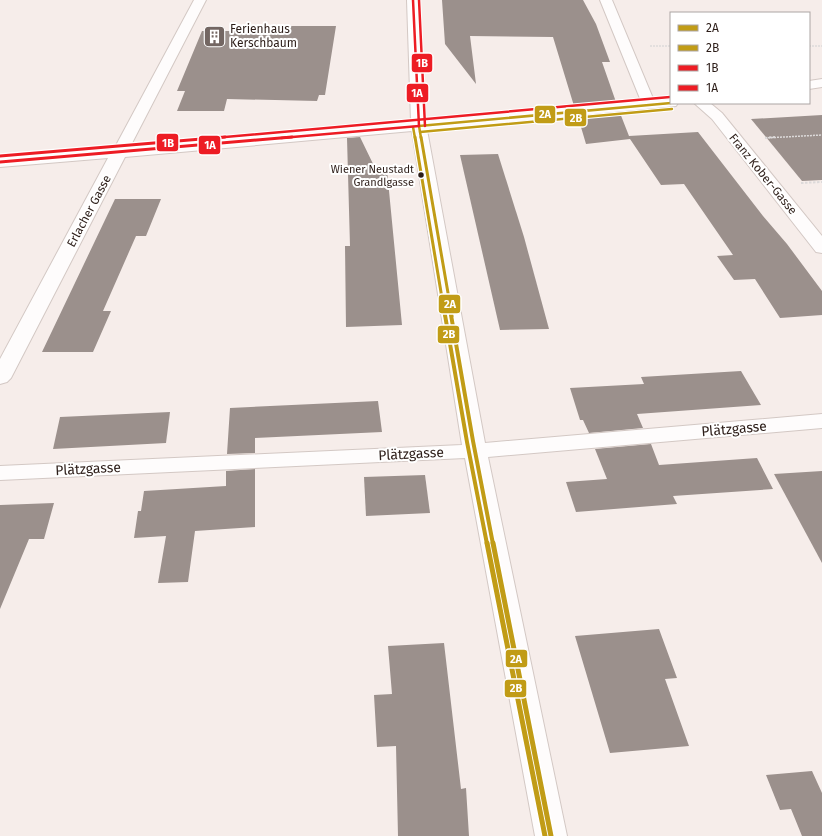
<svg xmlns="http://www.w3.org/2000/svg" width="822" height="836" font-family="'Fira Sans',sans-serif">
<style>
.building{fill:#9b908c}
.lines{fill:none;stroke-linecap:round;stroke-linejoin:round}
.street-casing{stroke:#d3c8c4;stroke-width:2}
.path-far1{stroke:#dddada;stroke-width:1.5;stroke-dasharray:2 1;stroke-linecap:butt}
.path{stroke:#dddada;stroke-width:2;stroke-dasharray:2.5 1.5;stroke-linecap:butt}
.street{fill:#fefcfc;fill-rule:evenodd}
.bus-1-far3-casing{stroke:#fff;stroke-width:4.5}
.bus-1-far2-casing{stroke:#fff;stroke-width:5.5}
.bus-1-far1-casing{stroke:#fff;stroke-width:7}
.bus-1-casing{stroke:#fff;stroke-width:8}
.bus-2-far3-casing{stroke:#fff;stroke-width:4.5}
.bus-2-far2-casing{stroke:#fff;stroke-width:5.5}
.bus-2-far1-casing{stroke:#fff;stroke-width:7}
.bus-2-casing{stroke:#fff;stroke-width:8}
.bus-3-far1-casing{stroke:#fff;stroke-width:4.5}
.bus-3-casing{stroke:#fff;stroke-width:5.5}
.bus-4-far1-casing{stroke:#fff;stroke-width:4.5}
.bus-4-casing{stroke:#fff;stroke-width:5.5}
.bus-1-far3{stroke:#c19c16;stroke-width:2.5}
.bus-1-far2{stroke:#c19c16;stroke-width:3}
.bus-1-far1{stroke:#c19c16;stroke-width:4}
.bus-1{stroke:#c19c16;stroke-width:5}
.bus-2-far3{stroke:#c19c16;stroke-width:2.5}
.bus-2-far2{stroke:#c19c16;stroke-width:3}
.bus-2-far1{stroke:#c19c16;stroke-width:4}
.bus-2{stroke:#c19c16;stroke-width:5}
.bus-3-far1{stroke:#ed1c24;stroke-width:2.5}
.bus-3{stroke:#ed1c24;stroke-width:3}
.bus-4-far1{stroke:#ed1c24;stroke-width:2.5}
.bus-4{stroke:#ed1c24;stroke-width:3}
.bus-dot{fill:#2c1d18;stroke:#fff;stroke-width:1.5}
.labels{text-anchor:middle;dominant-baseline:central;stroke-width:4;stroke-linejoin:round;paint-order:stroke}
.far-bus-label{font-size:11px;fill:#2c1d18;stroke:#fff;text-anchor:end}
.far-poi-label{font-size:12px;fill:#2c1d18;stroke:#fff;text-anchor:start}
.far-street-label{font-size:12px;fill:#2c1d18;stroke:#fff}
.street-label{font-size:14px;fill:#2c1d18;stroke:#fff}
.line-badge{stroke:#fff;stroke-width:1.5}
.badge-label{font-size:11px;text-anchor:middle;font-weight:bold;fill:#fff}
</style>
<rect width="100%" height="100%" fill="#f6edea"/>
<!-- building -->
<g class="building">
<polygon points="442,0 583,0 596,24 610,62 602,62 616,102 574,106 553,37 470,36 476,84 445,44"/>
<polygon points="278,26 336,26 325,95 319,95 317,101 227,99 224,111 177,111 185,91 177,91 202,31 276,31"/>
<polygon points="620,113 629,136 698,132 763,216 787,244 822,291 822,315 780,318 755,279 734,280 717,256 733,255 684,184 661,185 630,139 586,144 578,117"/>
<polygon points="822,115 822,180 802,181 751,119"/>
<polygon points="360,137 376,170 387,170 402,325 346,327 345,246 350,246 347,138"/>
<polygon points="498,154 524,237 549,329 500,330 460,155"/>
<polygon points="115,199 161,199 146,236 136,236 103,311 111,311 93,352 42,352"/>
<polygon points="741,371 761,405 637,414 643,428 589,433 583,420 580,420 570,388 644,384 641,377"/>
<polygon points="378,401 382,432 255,438 255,453 227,454 230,408"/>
<polygon points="170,412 166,443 53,449 60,417"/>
<polygon points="651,444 659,465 757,458 773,489 673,496 677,504 576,512 566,482 607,479 595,449"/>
<polygon points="255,469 255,527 195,531 188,582 158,583 166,536 134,538 138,511 141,511 144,491 226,486 226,471"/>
<polygon points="822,471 822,563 774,474"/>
<polygon points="425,475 430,513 366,516 364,477"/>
<polygon points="54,503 44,539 29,539 0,609 0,505"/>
<polygon points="659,629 677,678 665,679 689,746 610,753 575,636"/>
<polygon points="444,643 461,789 466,788 469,836 398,836 396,746 377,747 374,695 392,694 388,646"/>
<polygon points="812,771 822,793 822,836 802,836 791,809 780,810 766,775"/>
</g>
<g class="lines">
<defs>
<g id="street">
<polygon points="194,0 206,0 130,147 411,122 407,0 419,0 426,121 641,101 600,0 612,0 652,96 655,100 671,99 671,103 678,103 676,106 427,130 485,443 822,414 822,428 488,457 567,836 535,836 465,458 0,480 0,466 462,445 412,131 125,157 11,378 7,382 0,384 0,359 108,158 0,167 0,157 114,149"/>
<polygon points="822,79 822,87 809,89 809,81"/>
<polygon points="694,103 710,103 722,113 822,236 822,253 816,252 712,119"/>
</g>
</defs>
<!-- street casing -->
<use href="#street" class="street-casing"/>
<!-- path-far1 -->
<g class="path-far1">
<polyline points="650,46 671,46"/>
<polyline points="809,46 822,46"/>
<polyline points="765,138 822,135"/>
</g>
<!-- path -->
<g class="path">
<polyline points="765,138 775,137"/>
<polyline points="801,183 822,182"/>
</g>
<!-- street -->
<use href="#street" class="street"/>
<defs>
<g id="bus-1-far3">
<polyline points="419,126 421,138"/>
<polyline points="419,126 671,103"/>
</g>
<polyline id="bus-1-far2" points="421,137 452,316"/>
<polyline id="bus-1-far1" points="451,315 473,441 493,544"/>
<polyline id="bus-1" points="493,543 551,836"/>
<g id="bus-2-far3">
<polyline points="413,127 415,138"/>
<polyline points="420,132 672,109"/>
</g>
<polyline id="bus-2-far2" points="415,137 445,316"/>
<polyline id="bus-2-far1" points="445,315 467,442 487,544"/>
<polyline id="bus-2" points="487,543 545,836"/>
<g id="bus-3-far1">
<polyline points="419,0 425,126"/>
<polyline points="214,138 670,97"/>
</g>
<polyline id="bus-3" points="0,156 225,137"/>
<g id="bus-4-far1">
<polyline points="413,0 419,126"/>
<polyline points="281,138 419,126"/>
</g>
<polyline id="bus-4" points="0,162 292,137"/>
</defs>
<!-- bus-1-far3 casing -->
<use href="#bus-1-far3" class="bus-1-far3-casing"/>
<!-- bus-1-far2 casing -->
<use href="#bus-1-far2" class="bus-1-far2-casing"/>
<!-- bus-1-far1 casing -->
<use href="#bus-1-far1" class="bus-1-far1-casing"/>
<!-- bus-1 casing -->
<use href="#bus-1" class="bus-1-casing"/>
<!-- bus-2-far3 casing -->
<use href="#bus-2-far3" class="bus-2-far3-casing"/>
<!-- bus-2-far2 casing -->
<use href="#bus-2-far2" class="bus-2-far2-casing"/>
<!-- bus-2-far1 casing -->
<use href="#bus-2-far1" class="bus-2-far1-casing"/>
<!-- bus-2 casing -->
<use href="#bus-2" class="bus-2-casing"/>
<!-- bus-3-far1 casing -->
<use href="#bus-3-far1" class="bus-3-far1-casing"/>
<!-- bus-3 casing -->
<use href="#bus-3" class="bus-3-casing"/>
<!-- bus-4-far1 casing -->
<use href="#bus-4-far1" class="bus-4-far1-casing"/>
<!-- bus-4 casing -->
<use href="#bus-4" class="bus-4-casing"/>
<!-- bus-1-far3 -->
<use href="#bus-1-far3" class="bus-1-far3"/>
<!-- bus-1-far2 -->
<use href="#bus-1-far2" class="bus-1-far2"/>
<!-- bus-1-far1 -->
<use href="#bus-1-far1" class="bus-1-far1"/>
<!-- bus-1 -->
<use href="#bus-1" class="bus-1"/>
<!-- bus-2-far3 -->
<use href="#bus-2-far3" class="bus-2-far3"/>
<!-- bus-2-far2 -->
<use href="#bus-2-far2" class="bus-2-far2"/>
<!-- bus-2-far1 -->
<use href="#bus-2-far1" class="bus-2-far1"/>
<!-- bus-2 -->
<use href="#bus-2" class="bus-2"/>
<!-- bus-3-far1 -->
<use href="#bus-3-far1" class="bus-3-far1"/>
<!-- bus-3 -->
<use href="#bus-3" class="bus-3"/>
<!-- bus-4-far1 -->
<use href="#bus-4-far1" class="bus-4-far1"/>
<!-- bus-4 -->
<use href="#bus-4" class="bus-4"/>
</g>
<!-- icons -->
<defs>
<symbol id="building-square" viewBox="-11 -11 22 22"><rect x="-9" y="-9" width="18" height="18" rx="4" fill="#736662" stroke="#fff"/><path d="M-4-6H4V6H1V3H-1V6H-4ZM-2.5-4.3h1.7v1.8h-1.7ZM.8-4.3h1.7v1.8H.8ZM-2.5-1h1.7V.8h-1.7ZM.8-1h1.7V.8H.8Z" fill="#fff"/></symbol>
</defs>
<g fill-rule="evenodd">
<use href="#building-square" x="202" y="24" width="25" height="25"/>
</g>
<!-- markers -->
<circle class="bus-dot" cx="421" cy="175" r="3.5"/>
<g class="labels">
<!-- far-bus labels -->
<g class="far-bus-label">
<text x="414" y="169">Wiener Neustadt<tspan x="414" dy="13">Grandlgasse</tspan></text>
</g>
<!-- far-poi labels -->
<g class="far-poi-label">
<text x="230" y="29">Ferienhaus<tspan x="230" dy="14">Kerschbaum</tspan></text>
</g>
<!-- far-street labels -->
<g class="far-street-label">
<text transform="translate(763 174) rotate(51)">Franz Kober-Gasse</text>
<text transform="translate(89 211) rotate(-62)">Erlacher Gasse</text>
</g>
<!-- street labels -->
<g class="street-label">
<text transform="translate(734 429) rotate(-5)">Plätzgasse</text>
<text transform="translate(411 454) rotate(-3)">Plätzgasse</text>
<text transform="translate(88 469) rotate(-3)">Plätzgasse</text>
</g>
</g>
<g class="line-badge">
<rect x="411" y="53" width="22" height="20" rx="4" fill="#ed1c24"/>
<rect x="406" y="83" width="23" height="20" rx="4" fill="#ed1c24"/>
<rect x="534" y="105" width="22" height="19" rx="4" fill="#c19c16"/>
<rect x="564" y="108" width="23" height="19" rx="4" fill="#c19c16"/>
<rect x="156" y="133" width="23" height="19" rx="4" fill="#ed1c24"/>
<rect x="198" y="135" width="23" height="20" rx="4" fill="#ed1c24"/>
<rect x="438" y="294" width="23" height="20" rx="4" fill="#c19c16"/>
<rect x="437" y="325" width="23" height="19" rx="4" fill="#c19c16"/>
<rect x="505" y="649" width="23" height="19" rx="4" fill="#c19c16"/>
<rect x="504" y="679" width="23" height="19" rx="4" fill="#c19c16"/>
</g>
<g class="badge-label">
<text x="422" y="67">1B</text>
<text x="417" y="97">1A</text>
<text x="545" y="118">2A</text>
<text x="576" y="122">2B</text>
<text x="168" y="147">1B</text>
<text x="210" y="149">1A</text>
<text x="450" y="308">2A</text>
<text x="449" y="338">2B</text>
<text x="516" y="663">2A</text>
<text x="516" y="692">2B</text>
</g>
<!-- legend -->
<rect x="670" y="12" width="140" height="92" fill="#ffffff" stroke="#aba5a3"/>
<rect x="678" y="25" width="20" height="6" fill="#c19c16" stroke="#aba5a3"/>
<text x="706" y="32" font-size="12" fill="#2c1d18">2A</text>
<rect x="678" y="45" width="20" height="6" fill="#c19c16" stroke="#aba5a3"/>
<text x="706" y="52" font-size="12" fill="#2c1d18">2B</text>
<rect x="678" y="65" width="20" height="6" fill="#ed1c24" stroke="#aba5a3"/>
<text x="706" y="72" font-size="12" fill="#2c1d18">1B</text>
<rect x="678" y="85" width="20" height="6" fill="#ed1c24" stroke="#aba5a3"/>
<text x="706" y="92" font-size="12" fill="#2c1d18">1A</text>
</svg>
